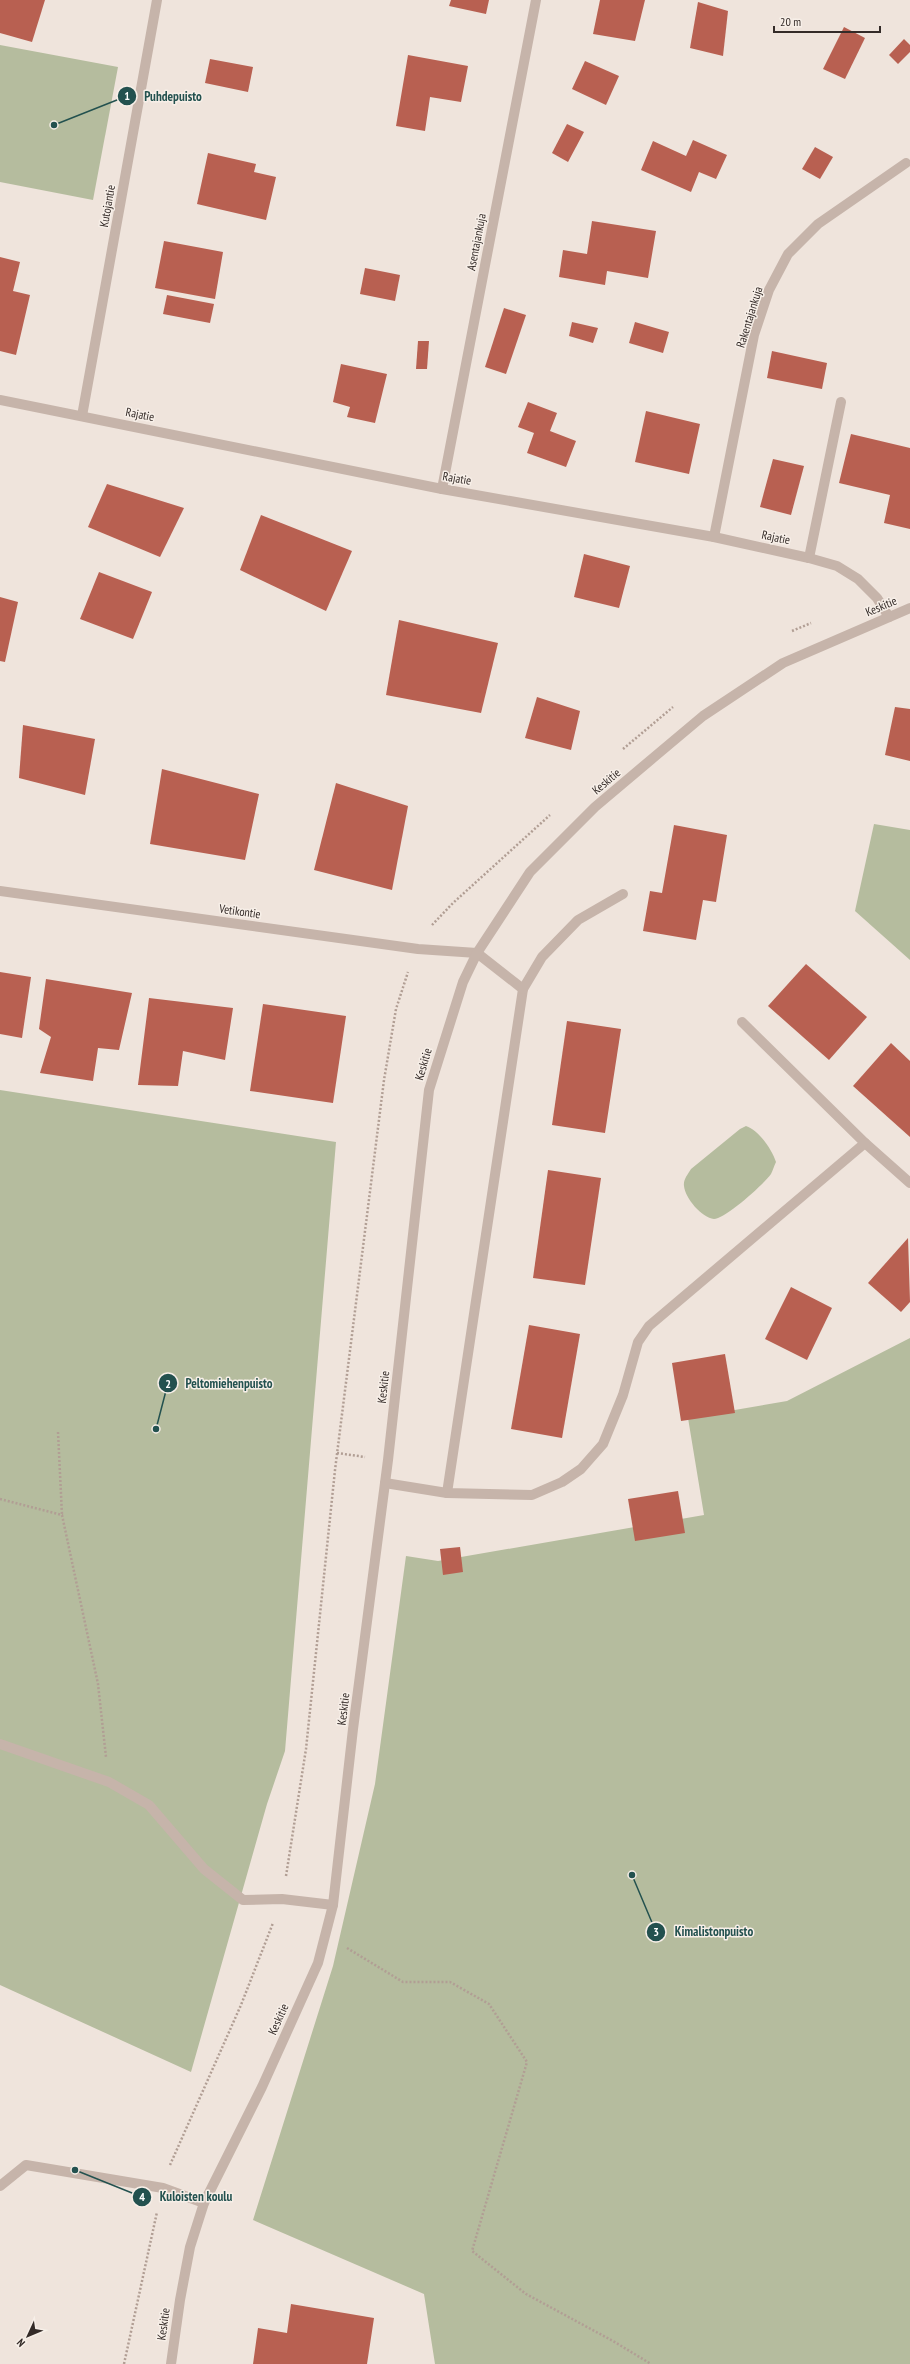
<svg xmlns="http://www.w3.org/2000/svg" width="910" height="2364" font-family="'PT Sans Narrow',sans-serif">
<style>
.green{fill:#b5bc9e}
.building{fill:#b86051}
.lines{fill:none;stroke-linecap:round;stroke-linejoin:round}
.path{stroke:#b19e94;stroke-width:2.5;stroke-dasharray:2 2;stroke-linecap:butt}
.minor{stroke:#c6b4aa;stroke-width:10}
.labels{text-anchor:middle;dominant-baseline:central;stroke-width:3;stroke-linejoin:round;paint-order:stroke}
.street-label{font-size:12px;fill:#342b28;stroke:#f7efe8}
.leader{fill:none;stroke:#23514f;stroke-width:1.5}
.callout-dot{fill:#23514f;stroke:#f7efe8;stroke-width:1.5}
.mark-label{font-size:12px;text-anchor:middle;font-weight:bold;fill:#fff}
.callout-label{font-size:13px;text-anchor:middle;font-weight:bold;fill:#23514f;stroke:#f7efe8;stroke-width:3;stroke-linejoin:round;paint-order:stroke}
</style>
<rect width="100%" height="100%" fill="#efe4dc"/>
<!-- green -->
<g class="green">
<polygon points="0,45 118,67 93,200 0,182"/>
<polygon points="874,824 910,830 910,960 855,911"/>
<polygon points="0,1090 336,1142 285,1751 267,1804 191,2072 0,1985"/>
<path d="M746,1126C759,1130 772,1150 776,1162C774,1166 773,1170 771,1174C764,1184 725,1219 714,1219C702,1218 685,1198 684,1186C683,1180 688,1174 691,1169L740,1129Z"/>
<polygon points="910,1338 910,2364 435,2364 424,2294 253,2220 333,1966 375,1784 406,1556 438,1561 704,1515 688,1418 787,1401"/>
</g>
<!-- building -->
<g class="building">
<polygon points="0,0 45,0 32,42 0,33"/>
<polygon points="451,0 489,0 486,14 449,6"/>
<polygon points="600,0 645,0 635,41 593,34"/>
<polygon points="698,2 728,11 723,56 690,48"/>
<polygon points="844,27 865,38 845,79 823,69"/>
<polygon points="904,39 910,45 910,52 898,64 889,55"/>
<polygon points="408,55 468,66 461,102 430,97 425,131 396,126"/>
<polygon points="210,59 253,67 248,92 205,83"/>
<polygon points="585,61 619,76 606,105 572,89"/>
<polygon points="567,124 584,132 568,162 552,153"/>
<polygon points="693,140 727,155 716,179 699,172 691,192 641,170 653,141 686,156"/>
<polygon points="815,147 833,157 820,179 802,169"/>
<polygon points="208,153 256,164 254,172 276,177 266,220 197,204"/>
<polygon points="592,221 656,231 648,278 607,271 605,285 559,277 563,250 587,254"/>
<polygon points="164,241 223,252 215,299 155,288"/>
<polygon points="0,257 20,262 13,291 30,295 16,355 0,351"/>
<polygon points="365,268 400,275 395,301 360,294"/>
<polygon points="167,295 214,304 210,323 163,314"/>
<polygon points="504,308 526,315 506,374 485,367"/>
<polygon points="572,322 598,328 593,343 569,336"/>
<polygon points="635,322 669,332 663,353 629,343"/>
<polygon points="418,341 429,341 427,369 416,369"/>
<polygon points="772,351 827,363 822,389 767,378"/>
<polygon points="341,364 387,374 375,423 347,417 350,407 333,402"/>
<polygon points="528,402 557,413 550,431 576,441 566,467 527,453 534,433 518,427"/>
<polygon points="646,411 700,424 689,474 635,462"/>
<polygon points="851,434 910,448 910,529 884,523 890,495 839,483"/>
<polygon points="773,459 804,466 791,515 760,507"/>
<polygon points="107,484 184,508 160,557 88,527"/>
<polygon points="261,515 352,551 326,611 240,570"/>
<polygon points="584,554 630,566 619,608 574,597"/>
<polygon points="99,572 152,592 133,639 80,619"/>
<polygon points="0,597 18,602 5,662 0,661"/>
<polygon points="399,620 498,643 481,713 386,695"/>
<polygon points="537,697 580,711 571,750 525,738"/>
<polygon points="895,707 910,709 910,761 885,755"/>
<polygon points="23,725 95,739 85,795 19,778"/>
<polygon points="162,769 259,794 245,860 150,844"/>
<polygon points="336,783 408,806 392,890 314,870"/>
<polygon points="674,825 727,835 716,902 703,900 696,940 643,931 650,891 662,893"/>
<polygon points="806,964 867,1017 829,1060 768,1006"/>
<polygon points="0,972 31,977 22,1038 0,1034"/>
<polygon points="46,979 132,993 119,1050 98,1048 93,1081 40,1073 51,1037 39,1029"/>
<polygon points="149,998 233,1008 225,1060 183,1051 178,1086 138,1085"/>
<polygon points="263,1004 346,1016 333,1103 250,1091"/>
<polygon points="567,1021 621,1029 605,1133 552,1125"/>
<polygon points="891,1043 910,1061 910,1137 853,1086"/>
<polygon points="548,1170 601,1178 585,1285 533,1278"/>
<polygon points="908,1238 910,1302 901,1312 868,1283"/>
<polygon points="791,1287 832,1308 807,1360 765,1339"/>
<polygon points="529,1325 580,1334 562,1438 511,1429"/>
<polygon points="725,1354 735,1413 681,1421 672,1363"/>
<polygon points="678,1491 685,1533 635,1541 628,1499"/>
<polygon points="460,1547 463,1572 443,1575 440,1549"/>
<polygon points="291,2304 374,2318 367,2364 253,2364 258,2328 287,2333"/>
</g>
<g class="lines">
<!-- path -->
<g class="path">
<polyline points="792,631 811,623"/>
<polyline points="623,749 673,707"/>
<polyline points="432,925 453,903 550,815"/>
<polyline points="58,1432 62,1515"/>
<polyline points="337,1453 365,1457"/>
<polyline points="0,1499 62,1515 98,1684 106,1757"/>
<polyline points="286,1876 306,1749 335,1470 384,1080 396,1009 408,972"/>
<polyline points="347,1948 403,1982 450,1982 489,2004 527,2062 472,2251 526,2294 613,2341 651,2364"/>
<polyline points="170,2165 241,2005 273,1923"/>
<polyline points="124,2364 157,2212"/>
</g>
<!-- minor -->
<g class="minor">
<polyline points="0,400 442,489 714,537 809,558 837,566 858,579 877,598 889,617"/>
<polyline points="82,416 157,0"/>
<polyline points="442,489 536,0"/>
<polyline points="714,537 754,335 769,290 788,254 818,224 906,163"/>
<polyline points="809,558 841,402"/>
<polyline points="0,891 418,949 477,953 523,989 447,1493"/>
<polyline points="523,989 542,957 578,920 623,894"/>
<polyline points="742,1022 865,1143 910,1183"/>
<polyline points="385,1483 447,1493 532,1495 562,1482 581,1469 603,1444 623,1395 638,1342 649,1326 865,1143"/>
<polyline points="0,1744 109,1782 149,1805 204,1869 243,1900 282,1899 333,1905"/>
<polyline points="0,2186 26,2165 163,2188 204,2203"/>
<polyline points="171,2364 180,2300 190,2247 204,2203 262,2087 318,1963 333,1905 353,1729 388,1460 429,1090 463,982 477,953 530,872 595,807 653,758 703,716 783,663 910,608"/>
</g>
</g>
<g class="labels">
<!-- street labels -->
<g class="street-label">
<text transform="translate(107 206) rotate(-80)">Kutojantie</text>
<text transform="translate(476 242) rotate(-79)">Asentajankuja</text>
<text transform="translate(749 317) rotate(-73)">Rakentajankuja</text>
<text transform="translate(140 414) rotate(11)">Rajatie</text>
<text transform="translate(457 478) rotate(10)">Rajatie</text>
<text transform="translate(776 537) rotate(12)">Rajatie</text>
<text transform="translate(881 606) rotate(-23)">Keskitie</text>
<text transform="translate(606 781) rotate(-40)">Keskitie</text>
<text transform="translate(240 911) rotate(8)">Vetikontie</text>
<text transform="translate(423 1064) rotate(-74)">Keskitie</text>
<text transform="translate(383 1387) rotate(-84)">Keskitie</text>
<text transform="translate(343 1709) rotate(-83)">Keskitie</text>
<text transform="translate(278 2019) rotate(-66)">Keskitie</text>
<text transform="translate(163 2324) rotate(-82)">Keskitie</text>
</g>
</g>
<!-- callouts -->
<path class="leader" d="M54 125L127 96M156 1429L168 1383M632 1875L656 1932M75 2170L142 2197"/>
<g class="callout-dot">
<circle cx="54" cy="125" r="4"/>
<circle cx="156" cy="1429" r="4"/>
<circle cx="632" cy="1875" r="4"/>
<circle cx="75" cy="2170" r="4"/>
<circle cx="127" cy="96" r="10"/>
<circle cx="168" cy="1383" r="10"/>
<circle cx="656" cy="1932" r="10"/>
<circle cx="142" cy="2197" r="10"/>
</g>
<g class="mark-label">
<text x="127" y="100">1</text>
<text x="168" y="1388">2</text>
<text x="656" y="1936">3</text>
<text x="142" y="2201">4</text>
</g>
<g class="callout-label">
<text x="173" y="101">Puhdepuisto</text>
<text x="229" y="1388">Peltomiehenpuisto</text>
<text x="714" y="1936">Kimalistonpuisto</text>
<text x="196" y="2201">Kuloisten koulu</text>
</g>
<!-- north arrow -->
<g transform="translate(28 2336) rotate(226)" stroke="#f7efe8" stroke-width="3" paint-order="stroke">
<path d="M0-3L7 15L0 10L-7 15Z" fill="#342b28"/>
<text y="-6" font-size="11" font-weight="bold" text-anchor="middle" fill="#342b28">N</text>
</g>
<!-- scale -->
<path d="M774 26v6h106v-6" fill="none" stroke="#342b28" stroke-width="2"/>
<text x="780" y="26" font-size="12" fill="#342b28" stroke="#f7efe8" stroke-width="3" paint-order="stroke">20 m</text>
</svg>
